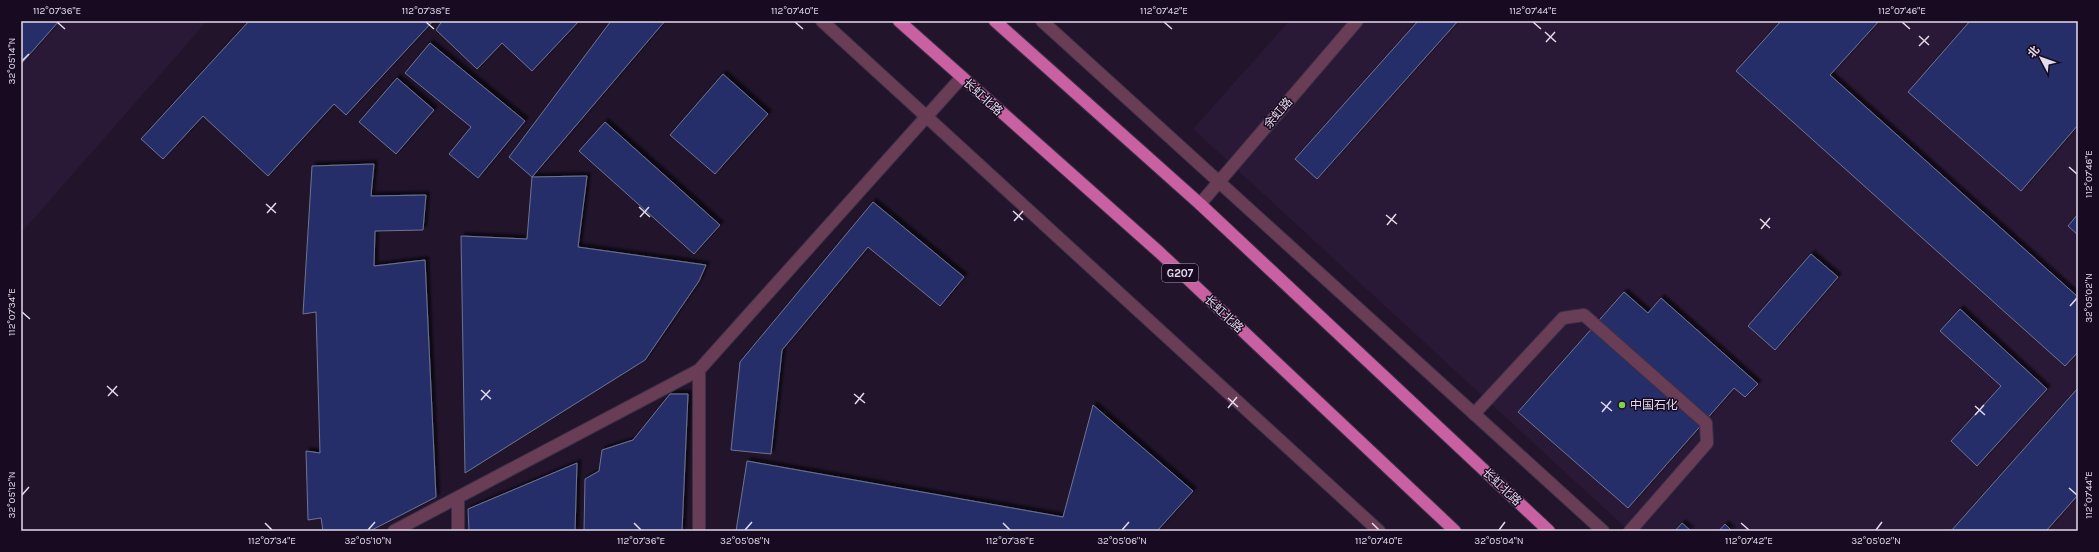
<svg xmlns="http://www.w3.org/2000/svg" width="2099" height="552" font-family="Karla,'Noto Sans SC',sans-serif">
<style>
.built{fill:#2a1936}
.building{fill:#282f6b;stroke:#6d7492;filter:url(#shadow)}
.lines{fill:none;stroke-linecap:round;stroke-linejoin:round}
.service-casing{stroke:#3c3046;stroke-width:14}
.minor-casing{stroke:#3c3046;stroke-width:14}
.tertiary-casing{stroke:#3c3046;stroke-width:14}
.trunk-casing{stroke:#3c3046;stroke-width:14}
.service{stroke:#6a3d57;stroke-width:12}
.minor{stroke:#6a3d57;stroke-width:12}
.tertiary{stroke:#6a3d57;stroke-width:12}
.trunk{stroke:#c860a1;stroke-width:12}
.ticks{fill:none;stroke:#e3daeb;stroke-width:1.5}
.poi-dot{fill:#83d04f;stroke:#180b21;stroke-width:1.5}
.labels{text-anchor:middle;dominant-baseline:central;stroke-width:3;stroke-linejoin:round;paint-order:stroke}
.shield{fill:#180b21;stroke:#a69cae;stroke-width:1}
.shield-label{font-size:11px;font-weight:bold;fill:#e3daeb}
.street-label{font-size:12px;fill:#e3daeb;stroke:#180b21}
.poi-label{font-size:12px;fill:#e3daeb;stroke:#180b21;text-anchor:start}
.neatline{fill:none;stroke:#e3daeb;stroke-width:1.5}
.ticks-label{font-size:10px;text-anchor:middle;fill:#e3daeb}
</style>
<defs>
<filter id="shadow"><feDropShadow dx="3.5" dy="-3.5" stdDeviation="1" flood-color="#0009"/></filter>
</defs>
<rect width="100%" height="100%" fill="#21142b"/>
<!-- built -->
<g class="built">
<polygon points="21,21 207,21 21,233"/>
<polygon points="1289,21 2078,21 2078,531 1629,531 1193,129"/>
</g>
<!-- building -->
<g class="building">
<polygon points="21,21 59,21 21,64"/>
<polygon points="249,21 433,21 346,115 334,104 268,176 203,116 163,159 141,139"/>
<polygon points="442,21 579,21 532,71 502,43 477,69 436,30"/>
<polygon points="611,21 665,21 532,177 509,157"/>
<polygon points="1418,21 1458,21 1317,179 1295,159"/>
<polygon points="1781,21 1879,21 1830,75 2078,297 2078,352 2065,366 1736,71"/>
<polygon points="1970,21 2078,21 2078,125 2021,191 1908,92"/>
<polygon points="430,43 525,121 478,178 449,154 471,127 405,73"/>
<polygon points="723,74 768,114 715,174 670,135"/>
<polygon points="397,78 434,110 396,154 359,122"/>
<polygon points="605,122 720,225 694,254 579,151"/>
<polygon points="374,164 371,196 426,195 423,230 375,231 374,266 425,260 436,497 370,531 323,531 321,518 308,520 306,451 320,453 316,312 303,314 312,166"/>
<polygon points="587,176 578,247 706,265 699,281 645,360 465,473 461,236 527,239 532,177"/>
<polygon points="873,202 964,277 940,306 868,247 782,350 771,454 731,450 740,362"/>
<polygon points="2078,214 2078,235 2068,226"/>
<polygon points="1811,254 1838,277 1775,350 1748,326"/>
<polygon points="1624,292 1648,313 1661,298 1758,384 1745,397 1734,388 1628,508 1518,412"/>
<polygon points="1960,309 2047,389 1977,466 1951,441 2001,386 1940,331"/>
<polygon points="2078,388 2078,495 2046,531 1951,531"/>
<polygon points="670,394 688,394 682,531 584,531 585,479 599,471 602,450 633,440"/>
<polygon points="1093,405 1193,491 1157,531 736,531 747,461 1063,517"/>
<polygon points="577,463 575,531 469,531 468,509"/>
<polygon points="1682,523 1691,531 1675,531"/>
<polygon points="1725,524 1732,531 1719,531"/>
</g>
<g class="lines">
<defs>
<polyline id="service" points="1474,414 1563,318 1584,315 1706,423 1707,443 1630,531"/>
<g id="minor">
<polyline points="1200,204 1357,21"/>
<polyline points="458,498 458,531"/>
<polyline points="394,531 699,370 962,77"/>
<polyline points="699,531 699,370"/>
</g>
<g id="tertiary">
<polyline points="822,21 1379,531"/>
<polyline points="1042,21 1603,531"/>
</g>
<g id="trunk">
<polyline points="899,21 1159,252 1455,531"/>
<polyline points="995,21 1200,204 1549,531"/>
</g>
</defs>
<!-- service casing -->
<use href="#service" class="service-casing"/>
<!-- minor casing -->
<use href="#minor" class="minor-casing"/>
<!-- tertiary casing -->
<use href="#tertiary" class="tertiary-casing"/>
<!-- trunk casing -->
<use href="#trunk" class="trunk-casing"/>
<!-- service -->
<use href="#service" class="service"/>
<!-- minor -->
<use href="#minor" class="minor"/>
<!-- tertiary -->
<use href="#tertiary" class="tertiary"/>
<!-- trunk -->
<use href="#trunk" class="trunk"/>
</g>
<!-- ticks -->
<path class="ticks" d="M57,22L65,29M426,22L434,29M795,22L803,29M1164,22L1172,29M1533,22L1541,29M1902,22L1910,29M1545,32L1556,42M1919,36L1929,45M1546,42L1555,32M1919,46L1929,36M22,61L29,54M2069,167L2077,174M266,204L276,213M639,207L650,217M1013,211L1023,220M267,213L276,203M1386,215L1397,224M640,217L649,207M1760,219L1770,228M1014,221L1023,211M1387,225L1396,214M1761,229L1770,218M2070,306L2077,298M22,312L30,319M107,386L118,396M481,390L491,399M854,394L865,403M108,396L117,386M1228,398L1238,407M481,400L490,390M1601,402L1612,411M855,404L864,393M1975,406L1985,415M1228,408L1237,397M1602,412L1611,401M1975,415L1984,405M2069,488L2077,495M22,495L29,487M265,523L272,530M634,523L641,530M1003,523L1010,530M1372,523L1379,530M1741,523L1749,530M368,530L375,522M745,530L752,522M1122,530L1129,522M1499,530L1505,522M1876,530L1882,522"/>
<!-- markers -->
<circle class="poi-dot" cx="1622" cy="405" r="4"/>
<g class="labels">
<!-- shield labels -->
<rect class="shield" x="1162" y="264" width="36" height="18" rx="3"/>
<g class="shield-label">
<text x="1180" y="273">G207</text>
</g>
<!-- street labels -->
<g class="street-label">
<text transform="translate(983 97) rotate(42)">长虹北路</text>
<text transform="translate(1278 113) rotate(-49)">余虹路</text>
<text transform="translate(1224 314) rotate(43)">长虹北路</text>
<text transform="translate(1502 487) rotate(43)">长虹北路</text>
</g>
<!-- poi labels -->
<g class="poi-label">
<text x="1630" y="405">中国石化</text>
</g>
</g>
<!-- border -->
<rect width="2099" height="552" fill="none" stroke="#180b21" stroke-width="44"/>
<!-- north arrow -->
<g transform="translate(2041 58) rotate(311)" stroke="#180b21" stroke-width="3" paint-order="stroke">
<path d="M0-3L7 15L0 10L-7 15Z" fill="#e3daeb"/>
<text y="-6" font-size="11" font-weight="bold" text-anchor="middle" fill="#e3daeb">北</text>
</g>
<rect x="22" y="22" width="2055" height="508" class="neatline"/>
<g class="ticks-label">
<text x="57" y="14">112°07'36"E</text>
<text x="426" y="14">112°07'38"E</text>
<text x="795" y="14">112°07'40"E</text>
<text x="1164" y="14">112°07'42"E</text>
<text x="1533" y="14">112°07'44"E</text>
<text x="1902" y="14">112°07'46"E</text>
<text transform="translate(11 61) rotate(-90)" y="4">32°05'14"N</text>
<text transform="translate(2088 174) rotate(-90)" y="4">112°07'46"E</text>
<text transform="translate(2088 298) rotate(-90)" y="4">32°05'02"N</text>
<text transform="translate(11 312) rotate(-90)" y="4">112°07'34"E</text>
<text transform="translate(2088 495) rotate(-90)" y="4">112°07'44"E</text>
<text transform="translate(11 495) rotate(-90)" y="4">32°05'12"N</text>
<text x="272" y="544">112°07'34"E</text>
<text x="368" y="544">32°05'10"N</text>
<text x="641" y="544">112°07'36"E</text>
<text x="745" y="544">32°05'08"N</text>
<text x="1010" y="544">112°07'38"E</text>
<text x="1122" y="544">32°05'06"N</text>
<text x="1379" y="544">112°07'40"E</text>
<text x="1499" y="544">32°05'04"N</text>
<text x="1749" y="544">112°07'42"E</text>
<text x="1876" y="544">32°05'02"N</text>
</g>
</svg>
